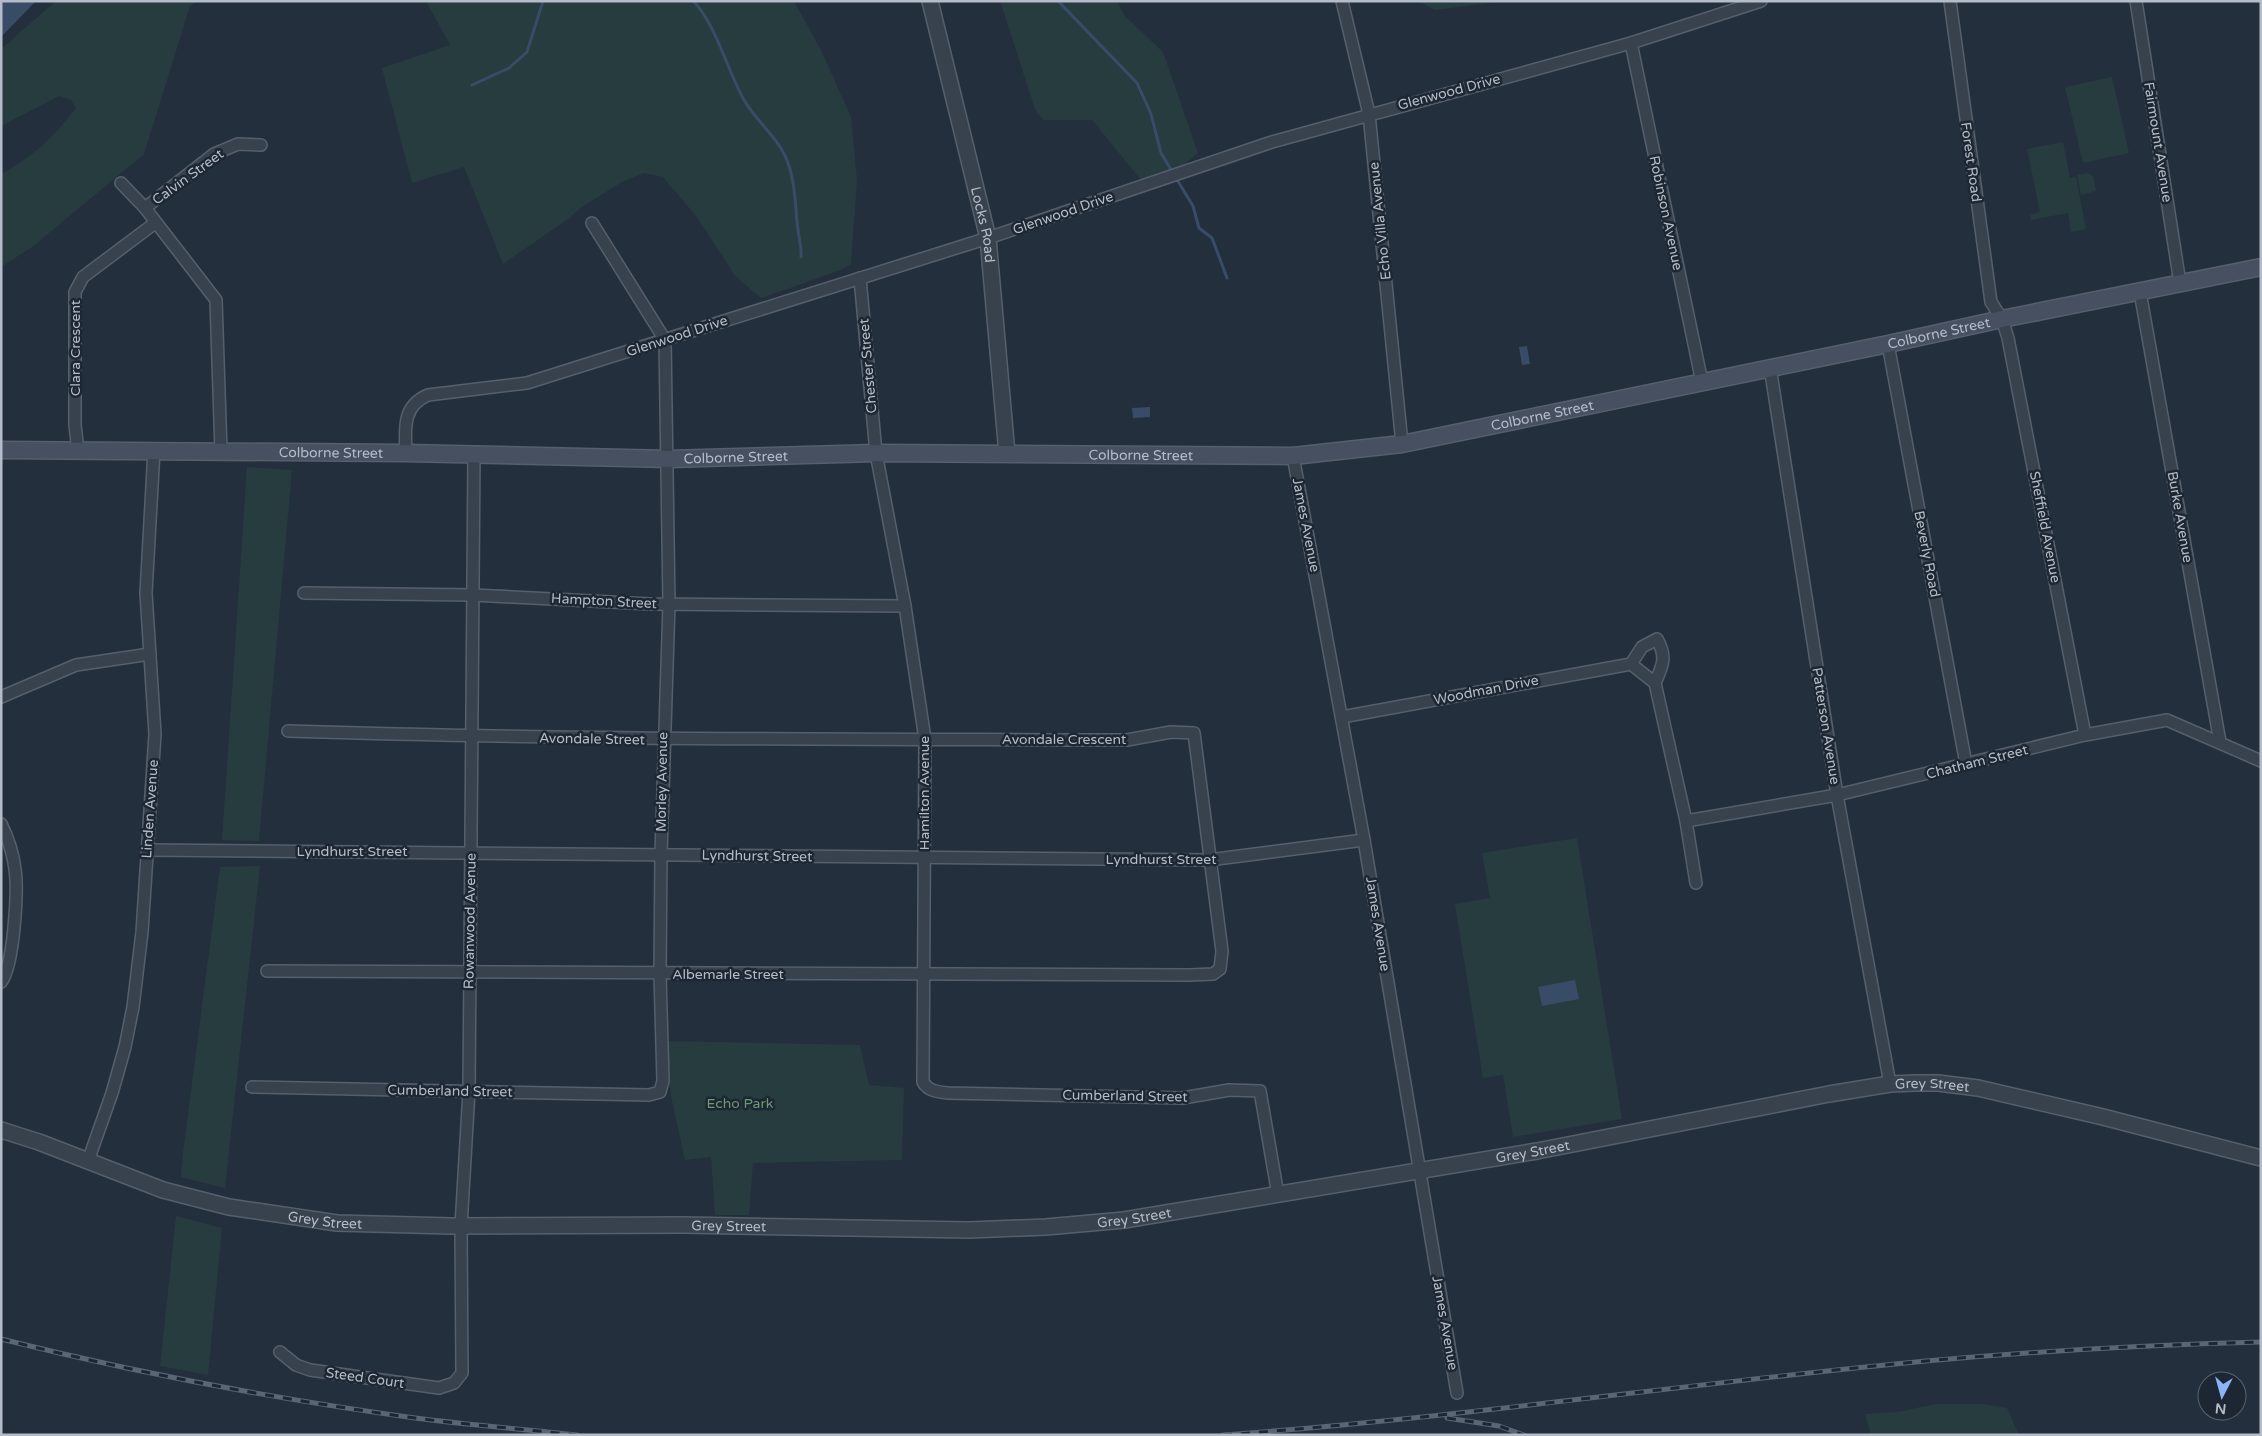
<svg xmlns="http://www.w3.org/2000/svg" width="2262" height="1436" font-family="'Varela Round',sans-serif">
<style>
.green{fill:#263c3f}
.water{fill:#394c67}
.lines{fill:none;stroke-linecap:round;stroke-linejoin:round}
.stream{stroke:#394c67;stroke-width:3}
.minor-casing{stroke:#565f6c;stroke-width:14}
.tertiary-casing{stroke:#565f6c;stroke-width:18}
.secondary-casing{stroke:#565f6c;stroke-width:19}
.minor{stroke:#38414e;stroke-width:11}
.tertiary{stroke:#38414e;stroke-width:15}
.secondary{stroke:#465061;stroke-width:16}
.rail-casing{stroke:#5a6575;stroke-width:5}
.rail{stroke:#1d2633;stroke-width:3;stroke-dasharray:9;stroke-linecap:butt}
.labels{text-anchor:middle;dominant-baseline:central;stroke-width:5;stroke-linejoin:round;paint-order:stroke}
.street-label{font-size:14px;fill:#b4bcc9;stroke:#1d2633}
.park-label{font-size:14px;fill:#6b9a76;stroke:#1d2633}
</style>
<rect width="100%" height="100%" fill="#242f3e"/>
<!-- green -->
<g class="green">
<path d="M56,1H198L190,6L144,154L32,247L1,267V174C30,160 57,133 76,108L71,100L59,96L1,126V49Z"/>
<polygon points="426,1 794,1 822,52 851,117 857,180 851,264 841,270 761,298 736,277 696,216 663,177 644,173 622,182 580,208 568,219 503,264 464,167 412,183 382,68 450,45"/>
<polygon points="1000,1 1117,1 1125,16 1163,52 1198,153 1173,174 1142,181 1092,120 1043,120 1035,109"/>
<polygon points="1418,1 1504,1 1435,10"/>
<polygon points="2112,77 2129,153 2083,163 2065,87"/>
<polygon points="2063,142 2070,178 2076,177 2086,229 2071,232 2068,213 2031,220 2030,215 2040,212 2027,149"/>
<polygon points="2087,173 2093,176 2096,191 2081,195 2077,175"/>
<polygon points="247,467 292,470 259,841 222,840"/>
<polygon points="1577,838 1622,1119 1513,1137 1503,1075 1483,1078 1455,904 1490,898 1482,853"/>
<polygon points="260,866 225,1188 181,1177 183,1153 220,867"/>
<polygon points="663,1041 860,1045 869,1085 904,1088 902,1160 753,1163 749,1215 715,1215 711,1157 685,1160 672,1101"/>
<polygon points="176,1216 222,1228 208,1375 160,1366"/>
<polygon points="1935,1404 1984,1404 2007,1408 2019,1435 1871,1435 1865,1414 1898,1412"/>
</g>
<!-- water -->
<g class="water">
<polygon points="1,1 36,1 1,37"/>
<polygon points="1527,346 1530,364 1522,365 1519,347"/>
<polygon points="1150,407 1150,417 1133,418 1132,408"/>
<polygon points="1575,980 1579,999 1542,1006 1538,987"/>
</g>
<g class="lines">
<!-- stream -->
<g class="stream">
<path d="M693,1C715,22 728,72 744,100C758,124 781,139 789,166C796,186 795,209 798,230C799,240 802,247 801,257"/>
<polyline points="1058,1 1137,83 1151,114 1161,153 1173,173"/>
<polyline points="472,85 509,68 527,52 543,1"/>
<polyline points="1176,178 1193,206 1199,228 1212,238 1227,278"/>
</g>
<defs>
<g id="minor">
<polyline points="1342,1 1369,114 1402,444"/>
<polyline points="1950,1 1991,302 2002,319 2008,338 2085,735"/>
<polyline points="2136,1 2180,283"/>
<polyline points="1631,43 1702,382"/>
<polyline points="121,183 145,208 216,300 221,452"/>
<polyline points="145,208 214,154 238,144 261,145"/>
<path d="M860,278L876,453L905,606L925,739L923,1082C928,1091 938,1092 948,1093L1183,1098L1229,1090L1260,1091L1278,1195"/>
<polyline points="2140,292 2220,742"/>
<polyline points="1888,344 1966,764"/>
<polyline points="1770,367 1837,795 1890,1084"/>
<polyline points="78,451 75,425 75,292 83,277 155,223"/>
<path d="M406,453C405,429 402,406 428,395L527,383L988,238L1272,142L1631,43L1761,1"/>
<polyline points="1293,456 1364,840 1457,1393"/>
<polyline points="304,593 473,595 650,604 905,606"/>
<polyline points="1655,683 1686,821 1696,883"/>
<polyline points="1,697 76,665 150,654"/>
<path d="M1342,717L1631,664L1642,647L1657,639C1667,657 1663,665 1655,683L1631,664"/>
<polyline points="1686,821 1837,795 2085,735 2167,720 2261,761"/>
<path d="M1,824C8,838 13,853 15,869C18,891 14,966 1,982"/>
<polyline points="148,850 1209,860 1364,840"/>
<path d="M267,971L1189,975L1213,974L1220,969L1222,951L1194,733L1171,732L1127,740C848,739 568,740 288,731"/>
<polyline points="252,1087 649,1095 660,1092 663,1081 660,974 661,854 669,604 665,340 592,223"/>
<polyline points="88,1161 112,1093 125,1047 133,1007 142,932 155,734 146,593 154,450"/>
<polyline points="280,1352 296,1365 310,1370 439,1388 454,1383 462,1373 461,1226 469,1091 474,455"/>
</g>
<g id="tertiary">
<path id="s1" d="M930,1L988,238L1007,454"/>
<path id="s2" d="M1,1130L39,1142L163,1190L229,1207L337,1223L451,1226L683,1225L969,1230L1046,1227L1124,1220L1537,1151L1829,1094L1890,1084L1915,1083H1938L1978,1088L2103,1117L2261,1158"/>
</g>
<g id="secondary">
<path id="s3" d="M1,450L406,453L669,459L876,453L1293,456L1402,444L1888,344L2002,319L2261,267"/>
</g>
</defs>
<!-- minor casing -->
<use href="#minor" class="minor-casing"/>
<!-- tertiary casing -->
<use href="#tertiary" class="tertiary-casing"/>
<!-- secondary casing -->
<use href="#secondary" class="secondary-casing"/>
<!-- minor -->
<use href="#minor" class="minor"/>
<!-- tertiary -->
<use href="#tertiary" class="tertiary"/>
<!-- secondary -->
<use href="#secondary" class="secondary"/>
<defs>
<g id="rail">
<path d="M1,1339C137,1373 276,1399 415,1418C469,1425 523,1429 577,1435"/>
<polyline points="1447,1418 1499,1426 1524,1435"/>
<path d="M1223,1435C1458,1418 1691,1383 1926,1361C2037,1351 2149,1345 2261,1342"/>
</g>
</defs>
<!-- rail casing -->
<use href="#rail" class="rail-casing"/>
<!-- rail -->
<use href="#rail" class="rail"/>
</g>
<g class="labels">
<!-- street labels -->
<g class="street-label">
<text transform="translate(1449 92) rotate(-15)">Glenwood Drive</text>
<text transform="translate(2158 142) rotate(81)">Fairmount Avenue</text>
<text transform="translate(1971 162) rotate(82)">Forest Road</text>
<text transform="translate(188 177) rotate(-36)">Calvin Street</text>
<text transform="translate(1063 213) rotate(-19)">Glenwood Drive</text>
<text transform="translate(1666 213) rotate(78)">Robinson Avenue</text>
<text transform="translate(1380 221) rotate(-96)">Echo Villa Avenue</text>
<text stroke="none"><textPath href="#s1" startOffset="230">Locks Road</textPath></text>
<text stroke="none"><textPath href="#s3" startOffset="1950">Colborne Street</textPath></text>
<text transform="translate(677 336) rotate(-18)">Glenwood Drive</text>
<text transform="translate(75 348) rotate(-90)">Clara Crescent</text>
<text transform="translate(868 366) rotate(-95)">Chester Street</text>
<text stroke="none"><textPath href="#s3" startOffset="1545">Colborne Street</textPath></text>
<text stroke="none"><textPath href="#s3" startOffset="330">Colborne Street</textPath></text>
<text stroke="none"><textPath href="#s3" startOffset="1140">Colborne Street</textPath></text>
<text stroke="none"><textPath href="#s3" startOffset="735">Colborne Street</textPath></text>
<text transform="translate(2180 517) rotate(80)">Burke Avenue</text>
<text transform="translate(1306 525) rotate(79)">James Avenue</text>
<text transform="translate(2045 527) rotate(79)">Sheffield Avenue</text>
<text transform="translate(1927 554) rotate(79)">Beverly Road</text>
<text transform="translate(604 601) rotate(3)">Hampton Street</text>
<text transform="translate(1486 690) rotate(-11)">Woodman Drive</text>
<text transform="translate(1826 726) rotate(81)">Patterson Avenue</text>
<text transform="translate(592 739) rotate(1)">Avondale Street</text>
<text x="1064" y="739">Avondale Crescent</text>
<text transform="translate(1977 762) rotate(-14)">Chatham Street</text>
<text transform="translate(662 782) rotate(-89)">Morley Avenue</text>
<text transform="translate(924 793) rotate(-90)">Hamilton Avenue</text>
<text transform="translate(150 809) rotate(-86)">Linden Avenue</text>
<text x="352" y="851">Lyndhurst Street</text>
<text transform="translate(757 856) rotate(1)">Lyndhurst Street</text>
<text x="1161" y="859">Lyndhurst Street</text>
<text transform="translate(470 921) rotate(-89)">Rowanwood Avenue</text>
<text transform="translate(1378 924) rotate(81)">James Avenue</text>
<text x="728" y="974">Albemarle Street</text>
<text stroke="none"><textPath href="#s2" startOffset="1958">Grey Street</textPath></text>
<text transform="translate(450 1091) rotate(1)">Cumberland Street</text>
<text transform="translate(1125 1096) rotate(1)">Cumberland Street</text>
<text stroke="none"><textPath href="#s2" startOffset="1552">Grey Street</textPath></text>
<text stroke="none"><textPath href="#s2" startOffset="1148">Grey Street</textPath></text>
<text stroke="none"><textPath href="#s2" startOffset="338">Grey Street</textPath></text>
<text stroke="none"><textPath href="#s2" startOffset="742">Grey Street</textPath></text>
<text transform="translate(1445 1323) rotate(80)">James Avenue</text>
<text transform="translate(365 1378) rotate(8)">Steed Court</text>
</g>
<!-- park labels -->
<g class="park-label">
<text x="740" y="1103">Echo Park</text>
</g>
</g>
<!-- border -->
<rect width="2262" height="1436" fill="none" stroke="#b4bcc9" stroke-width="5"/>
<!-- north arrow -->
<g transform="translate(2222 1396) rotate(186)"><circle r="24" fill="#1d2633" stroke="#59626f"/>
<path d="M0-4L9 19L0 12L-9 19Z" fill="#8ab4f8"/>
<text y="-8" font-size="14" font-weight="bold" text-anchor="middle" fill="#b4bcc9">N</text>
</g>
</svg>
